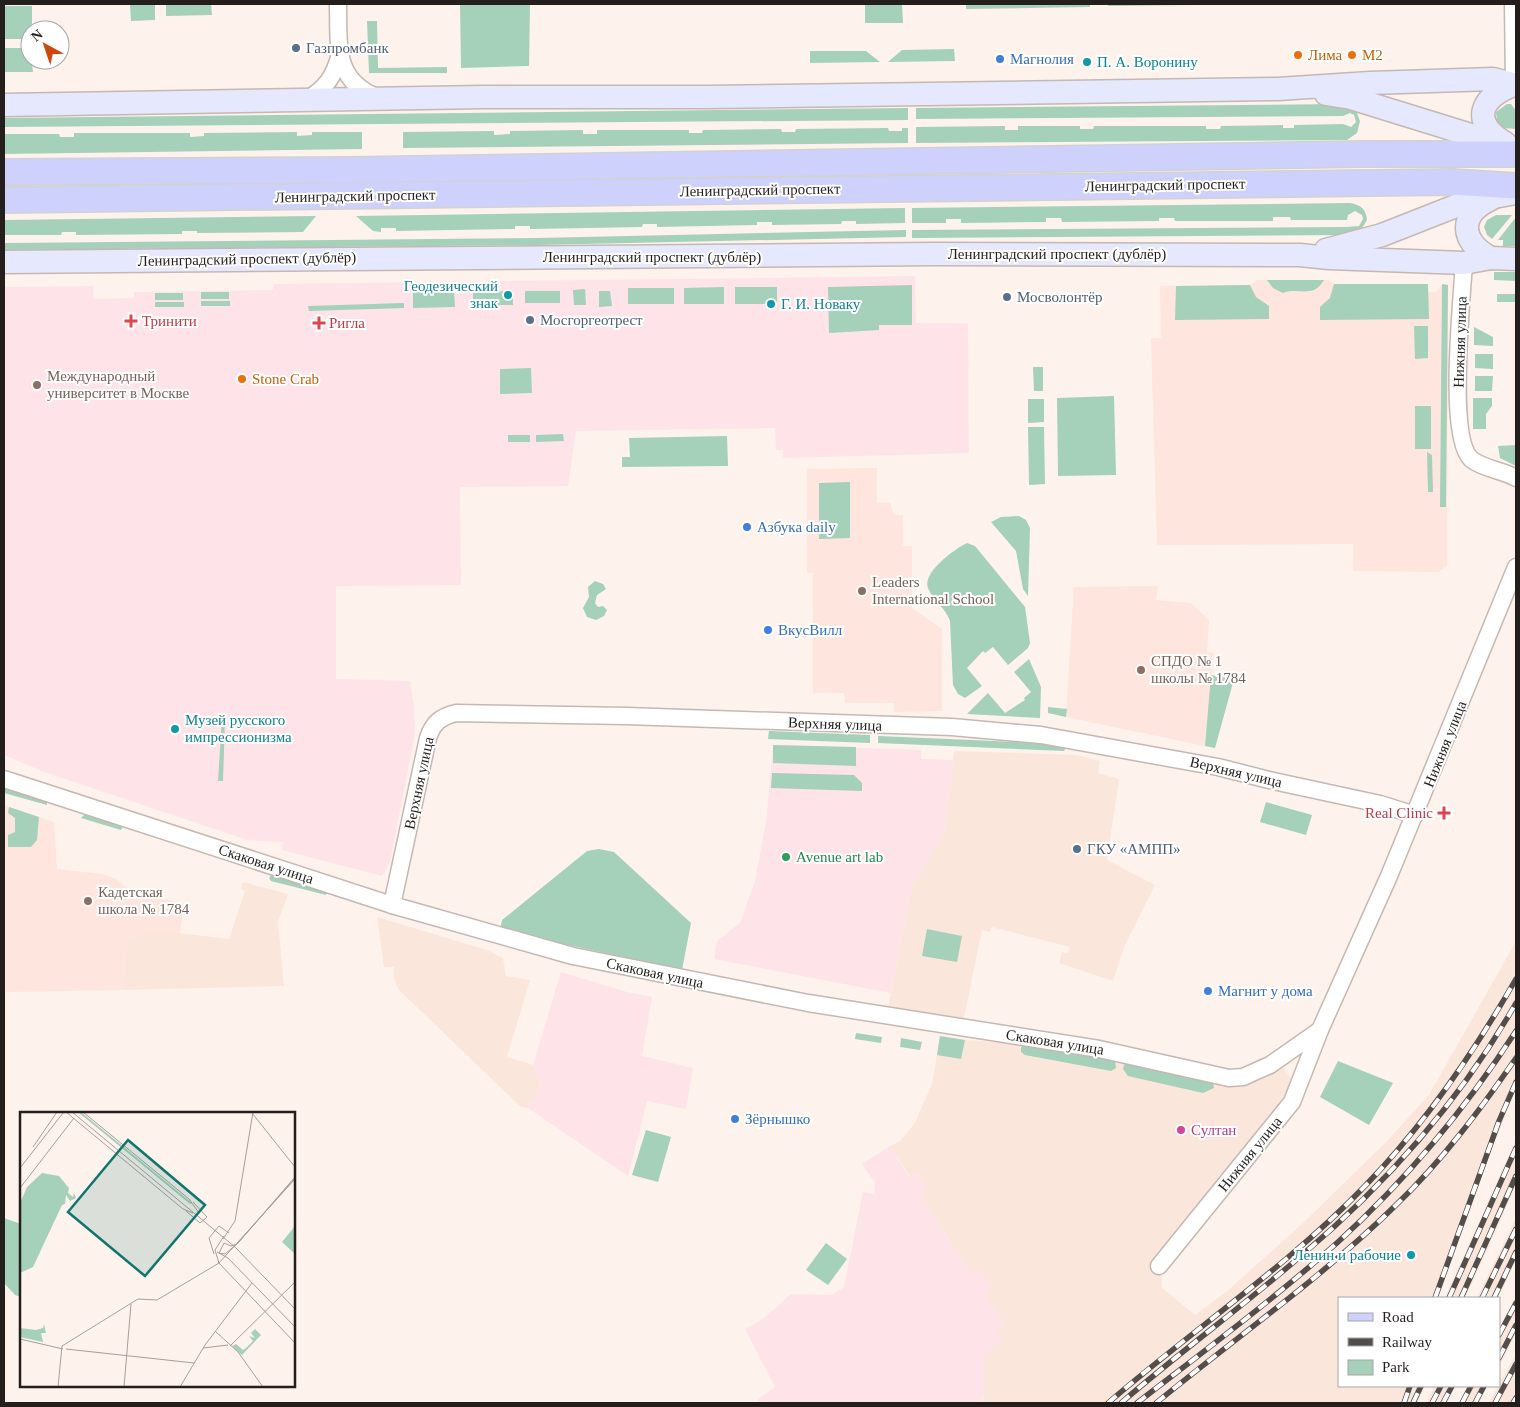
<svg xmlns="http://www.w3.org/2000/svg" width="1520" height="1407" font-family="Georgia,serif">
<style>
.commercial{fill:#fee3e9}
.built{fill:#fbe6dc}
.education{fill:#fee5dd}
.green{fill:#a5d0ba}
.lines{fill:none;stroke-linecap:round;stroke-linejoin:round}
.street-casing{stroke:#c5b8b2;stroke-width:19}
.secondary-casing{stroke:#c5b8b2;stroke-width:25}
.primary-casing{stroke:#d3d2d2;stroke-width:28}
.street{stroke:#fff;stroke-width:16}
.secondary{stroke:#e6e8fd;stroke-width:22}
.primary{stroke:#cdd1fb;stroke-width:25}
.rail-casing{stroke:#544e4b;stroke-width:5.5}
.rail{stroke:#fff;stroke-width:4;stroke-dasharray:11;stroke-linecap:butt}
.service-dot{fill:#5c6f8a;stroke:#fff;stroke-width:2}
.food-dot{fill:#e8710a;stroke:#fff;stroke-width:2}
.shop-dot{fill:#3f7fe0;stroke:#fff;stroke-width:2}
.culture-dot{fill:#0f9aa8;stroke:#fff;stroke-width:2}
.health-dot{fill:#e0444e;stroke:#fff;stroke-width:2}
.education-dot{fill:#8d6e63;stroke:#fff;stroke-width:2}
.leisure-dot{fill:#2e9e5b;stroke:#fff;stroke-width:2}
.hotel-dot{fill:#d1479c;stroke:#fff;stroke-width:2}
.labels{text-anchor:middle;dominant-baseline:central;stroke-width:4;stroke-linejoin:round;paint-order:stroke}
.service-label{font-size:15px;fill:#4e5e75;stroke:#fff;text-anchor:start}
.food-label{font-size:15px;fill:#c56008;stroke:#fff;text-anchor:start}
.shop-label{font-size:15px;fill:#366cbe;stroke:#fff;text-anchor:start}
.culture-label{font-size:15px;fill:#0d838f;stroke:#fff;text-anchor:start}
.street-label{font-size:15px;fill:#241f1d;stroke:#fff}
.health-label{font-size:15px;fill:#be3a42;stroke:#fff;text-anchor:start}
.education-label{font-size:15px;fill:#785e54;stroke:#fff;text-anchor:start}
.leisure-label{font-size:15px;fill:#27864d;stroke:#fff;text-anchor:start}
.hotel-label{font-size:15px;fill:#b23c85;stroke:#fff;text-anchor:start}
.inset-road{fill:none;stroke:#a79e9a;stroke-width:1}
.view{fill:#0f766e;fill-opacity:0.15;stroke:#0f766e;stroke-width:2.5}
.inset-edge{fill:none;stroke:#241f1d;stroke-width:2.5}
</style>
<rect width="100%" height="100%" fill="#fef2ed"/>
<!-- commercial -->
<g class="commercial">
<polygon points="915,276 916,323 968,323 969,453 783,458 783,450 776,450 775,428 576,431 568,486 460,487 461,585 336,586 336,679 410,681 414,706 415,734 390,862 382,876 282,850 283,842 247,840 47,773 4,755 4,287 93,286 94,299 134,298 134,292 274,290 274,284"/>
<polygon points="773,745 921,750 921,759 953,760 945,832 912,886 891,993 714,959 717,941 740,923 755,881 766,822"/>
<polygon points="561,972 627,992 652,997 642,1056 693,1068 686,1109 647,1101 628,1176 528,1108 532,1100 536,1101 540,1083 533,1065"/>
<polygon points="890,1146 909,1177 917,1172 929,1189 920,1195 971,1273 979,1267 992,1287 984,1292 1006,1325 1003,1342 982,1398 983,1403 758,1403 758,1399 775,1387 745,1329 763,1319 791,1294 832,1295 844,1287 863,1192 874,1194 875,1183 862,1164"/>
</g>
<!-- built -->
<g class="built">
<polygon points="954,751 1077,755 1100,761 1098,773 1119,779 1107,860 1155,885 1124,947 1113,981 1059,963 1062,952 1068,953 1070,947 992,927 990,932 982,930 964,1018 888,1008 912,886 945,832"/>
<polygon points="243,882 288,894 278,922 284,986 123,990 127,938 142,933 180,933 229,939 245,891 241,889"/>
<polygon points="377,917 487,950 503,958 506,976 530,980 507,1057 533,1065 540,1083 536,1101 532,1100 528,1108 521,1107 399,990 394,979 394,967 384,967"/>
<polygon points="1516,941 1516,1089 1491,1151 1437,1298 1339,1298 1339,1386 1425,1386 1417,1403 983,1403 985,1354 1002,1342 995,1331 1005,1325 984,1292 992,1287 979,1268 971,1273 920,1195 928,1189 917,1172 910,1177 890,1146 900,1141 915,1123 932,1084 940,1036 965,1040 1028,1044 1130,1062 1227,1085 1245,1084 1260,1080 1283,1067 1304,1097 1162,1269 1162,1288 1195,1315 1226,1292 1302,1224 1386,1142 1429,1095"/>
<polygon points="1516,1139 1516,1184 1493,1237 1465,1298 1445,1298"/>
<polygon points="1516,1217 1516,1260 1498,1298 1477,1298"/>
<polygon points="1516,1297 1516,1334 1499,1366 1499,1330"/>
<polygon points="1516,1354 1516,1403 1489,1403 1497,1388"/>
<polygon points="1434,1386 1456,1386 1447,1403 1426,1403"/>
<polygon points="1468,1386 1488,1386 1479,1403 1459,1403"/>
</g>
<!-- education -->
<g class="education">
<polygon points="1258,280 1328,280 1334,284 1428,284 1428,292 1436,292 1442,284 1448,285 1447,566 1438,572 1353,571 1353,544 1157,545 1151,338 1161,338 1160,286 1250,285"/>
<polygon points="877,468 877,502 890,503 894,515 903,515 903,546 912,546 912,608 942,629 942,711 894,712 894,703 845,703 844,693 813,693 813,573 807,573 807,469"/>
<polygon points="1158,586 1156,600 1191,603 1209,620 1207,652 1214,653 1205,746 1066,717 1074,587"/>
<polygon points="4,805 54,822 57,869 103,874 118,880 127,889 140,897 161,898 184,904 180,933 142,933 139,938 127,938 123,990 4,992"/>
</g>
<!-- green -->
<g class="green">
<polygon points="130,4 155,4 155,20 131,21"/>
<polygon points="166,4 211,4 212,15 166,16"/>
<polygon points="460,4 530,4 529,66 461,68"/>
<polygon points="865,4 902,4 903,23 865,23"/>
<polygon points="966,4 1090,4 1090,7 966,9"/>
<polygon points="1108,4 1197,4 1198,5 1108,6"/>
<polygon points="4,6 32,6 32,30 30,30 30,39 4,39"/>
<polygon points="367,21 377,21 378,68 447,67 447,73 369,73"/>
<polygon points="4,48 30,48 33,72 4,72"/>
<polygon points="954,49 955,61 888,62 902,50"/>
<polygon points="810,51 866,51 880,62 810,63"/>
<polygon points="1346,104 1355,108 1360,121 1357,133 1347,140 916,143 916,127 1005,126 1005,130 1018,130 1018,126 1080,126 1080,129 1093,129 1094,126 1206,126 1206,129 1220,129 1221,126 1283,125 1283,128 1294,128 1294,125 1343,124 1351,127 1356,122 1354,115 1350,113 1343,116 916,119 916,108"/>
<polygon points="1507,104 1511,104 1516,111 1516,129 1503,128 1497,121 1496,112"/>
<polygon points="908,108 908,120 4,127 4,118"/>
<polygon points="888,128 889,131 902,131 902,128 908,128 908,143 403,148 403,132 494,131 494,135 510,134 510,131 583,130 583,134 597,134 597,130 689,130 689,133 702,133 703,130 781,129 782,132 795,132 796,129"/>
<polygon points="297,132 297,136 312,135 312,132 362,132 362,149 4,154 4,134 59,134 60,137 74,137 74,133 190,133 190,137 204,136 204,133"/>
<path d="M1350,203C1361,205 1366,209 1367,220L1361,230L1346,235L912,238V230L1346,227L1359,226L1363,219L1362,215L1355,211L1348,215L1347,220H1291L1290,217H1273V221H1175L1174,218H1159V221L1062,222L1061,218H1046V222L961,223V219H946V223H912V208Z"/>
<polygon points="905,208 905,223 856,224 856,221 842,221 841,224 772,225 772,222 757,222 757,225 657,227 657,224 643,224 642,227 530,229 530,226 515,226 515,229 396,231 396,228 381,228 381,232 373,231 356,216"/>
<polygon points="1496,215 1512,215 1492,239 1487,235 1484,227 1487,220"/>
<polygon points="316,216 303,232 197,233 197,231 182,231 182,234 76,235 76,232 62,232 61,235 4,235 4,220"/>
<polygon points="1516,217 1516,246 1503,246 1503,240 1498,240"/>
<polygon points="906,230 906,237 538,245 4,250 4,243 537,238"/>
<polygon points="1494,272 1516,272 1516,281 1494,280"/>
<path d="M1267,280H1324C1313,299 1299,287 1283,293L1273,288Z"/>
<polygon points="1334,284 1428,284 1429,319 1320,320 1320,307 1330,298"/>
<polygon points="1442,284 1448,285 1446,507 1440,507"/>
<polygon points="912,285 912,325 879,325 879,330 829,333 828,287"/>
<polygon points="1250,285 1256,297 1269,306 1269,319 1175,320 1176,286"/>
<polygon points="724,287 724,304 684,304 684,288"/>
<rect x="735" y="287" width="42" height="17"/>
<rect x="628" y="288" width="46" height="16"/>
<polygon points="585,289 586,305 574,305 573,290"/>
<polygon points="454,291 455,307 413,308 413,292"/>
<polygon points="513,291 513,305 473,305 473,292"/>
<rect x="525" y="291" width="35" height="12"/>
<polygon points="599,291 610,291 612,306 599,307"/>
<rect x="201" y="292" width="28" height="7"/>
<rect x="155" y="293" width="28" height="7"/>
<rect x="1497" y="294" width="19" height="8"/>
<rect x="201" y="301" width="29" height="5"/>
<rect x="155" y="302" width="29" height="5"/>
<polygon points="404,303 404,308 309,311 308,306"/>
<polygon points="1414,326 1428,326 1428,358 1415,359"/>
<polygon points="1474,327 1493,337 1493,346 1474,345"/>
<polygon points="1475,354 1493,354 1493,369 1475,368"/>
<polygon points="1033,367 1043,367 1043,391 1034,391"/>
<polygon points="531,368 532,393 500,394 500,369"/>
<polygon points="1475,376 1493,376 1492,391 1475,391"/>
<polygon points="1114,396 1116,475 1058,476 1057,398"/>
<polygon points="1473,398 1492,398 1492,406 1486,414 1486,429 1473,429"/>
<polygon points="1028,399 1044,399 1044,422 1028,423"/>
<rect x="1415" y="406" width="16" height="43"/>
<polygon points="1028,427 1044,427 1045,484 1029,485"/>
<polygon points="563,434 564,441 536,442 536,435"/>
<rect x="508" y="435" width="22" height="7"/>
<polygon points="727,436 728,466 622,467 622,457 630,457 629,438"/>
<polygon points="1516,445 1516,466 1500,458 1498,446"/>
<polygon points="1427,452 1432,455 1433,492 1428,492"/>
<polygon points="850,482 850,538 819,539 819,483"/>
<polygon points="1019,516 1026,520 1030,528 1028,596 1023,589 1016,551 991,522 1001,517"/>
<path d="M967,543L975,546L1025,607L1030,643L1028,648L1008,665L993,647L985,653L983,651L967,668L982,686L965,698L958,694L953,685L950,621C946,608 933,601 928,588C922,573 954,549 967,543Z"/>
<polygon points="595,581 603,584 606,589 597,595 595,603 598,607 603,606 607,610 604,616 596,620 587,617 583,608 589,597 588,587"/>
<polygon points="1029,659 1041,687 1040,718 967,714 988,693 1005,713 1025,700 1024,698 1031,692 1014,672"/>
<polygon points="1211,675 1234,679 1215,748 1205,746"/>
<polygon points="1048,707 1067,709 1066,717 1048,713"/>
<polygon points="222,718 225,718 223,781 218,781"/>
<polygon points="769,731 870,735 870,743 768,739"/>
<polygon points="878,736 1063,744 1066,747 1064,751 878,743"/>
<polygon points="773,745 856,747 856,766 773,763"/>
<polygon points="772,773 854,775 862,783 862,791 771,788"/>
<polygon points="4,788 47,802 47,805 4,793"/>
<polygon points="1266,802 1312,815 1306,835 1260,822"/>
<polygon points="9,807 39,817 37,840 31,847 8,847 8,835 15,832 15,818 8,813"/>
<polygon points="85,814 123,826 121,830 81,818"/>
<polygon points="599,849 614,852 691,923 682,970 500,930 502,920 587,851"/>
<polygon points="272,874 326,891 326,895 271,881 269,878"/>
<polygon points="927,929 962,936 957,962 922,956"/>
<polygon points="856,1033 882,1037 881,1043 855,1039"/>
<polygon points="940,1036 965,1040 961,1059 937,1055"/>
<polygon points="901,1038 922,1042 920,1050 900,1047"/>
<polygon points="1028,1044 1115,1060 1116,1068 1111,1071 1025,1055 1021,1052 1021,1047"/>
<polygon points="1338,1061 1393,1083 1369,1125 1320,1097"/>
<polygon points="1130,1062 1213,1083 1214,1088 1203,1093 1128,1076 1123,1069 1124,1065"/>
<polygon points="646,1130 671,1137 658,1182 632,1175"/>
<polygon points="4,1218 21,1224 21,1297 15,1295 4,1283"/>
<polygon points="826,1243 847,1259 828,1285 806,1270"/>
</g>
<g class="lines">
<defs>
<g id="street">
<path d="M338,4C339,45 333,81 379,98"/>
<polyline points="1513,4 1514,85"/>
<path d="M306,100C326,88 334,77 340,54"/>
<path d="M1464,263C1462,298 1447,437 1471,459C1483,469 1503,470 1516,478"/>
<polyline points="4,779 392,905 573,956 808,1003 1099,1049 1229,1078 1243,1077 1270,1065 1320,1030 1389,876 1516,567"/>
<path d="M392,905L428,738C433,723 440,717 456,713L627,716L952,727L1041,735L1218,767L1269,780L1380,804L1415,815"/>
<polyline points="1159,1266 1292,1102 1320,1030"/>
</g>
<g id="secondary">
<polyline points="1326,94 1351,98 1516,149"/>
<polyline points="4,105 483,97 708,97 1278,89 1370,83 1493,79 1516,85"/>
<path d="M1505,143C1470,122 1480,97 1514,85"/>
<polyline points="1326,250 1382,235 1466,202 1516,193"/>
<path d="M1491,258C1460,242 1458,214 1491,199"/>
<polyline points="4,262 935,254 1300,255 1329,258 1464,263 1491,258 1516,259"/>
</g>
<g id="primary">
<polyline points="4,172 349,170 1362,154 1516,154"/>
<polyline points="4,200 1452,182 1516,186"/>
</g>
</defs>
<!-- street casing -->
<use href="#street" class="street-casing"/>
<!-- secondary casing -->
<use href="#secondary" class="secondary-casing"/>
<!-- primary casing -->
<use href="#primary" class="primary-casing"/>
<!-- street -->
<use href="#street" class="street"/>
<!-- secondary -->
<use href="#secondary" class="secondary"/>
<!-- primary -->
<use href="#primary" class="primary"/>
<defs>
<g id="rail">
<polyline points="1435,1298 1499,1121 1516,1082"/>
<polyline points="1449,1298 1516,1148"/>
<polyline points="1461,1298 1516,1176"/>
<polyline points="1482,1298 1516,1229"/>
<polyline points="1494,1298 1516,1252"/>
<polyline points="1499,1335 1516,1303"/>
<polyline points="1499,1358 1516,1325"/>
<path d="M1108,1403C1192,1330 1287,1267 1365,1186C1425,1124 1473,1054 1516,979"/>
<path d="M1121,1403C1180,1352 1243,1306 1302,1255C1386,1184 1462,1098 1516,1003"/>
<path d="M1137,1403C1204,1351 1274,1299 1338,1242C1406,1180 1466,1108 1516,1031"/>
<path d="M1156,1403C1235,1338 1323,1277 1396,1205C1442,1161 1480,1110 1516,1058"/>
<polyline points="1404,1403 1410,1386"/>
<polyline points="1413,1403 1421,1386"/>
<polyline points="1432,1403 1441,1386"/>
<polyline points="1443,1403 1452,1386"/>
<polyline points="1462,1403 1471,1386"/>
<polyline points="1475,1403 1484,1386"/>
<polyline points="1495,1403 1516,1364"/>
<polyline points="1513,1403 1516,1398"/>
</g>
</defs>
<!-- rail casing -->
<use href="#rail" class="rail-casing"/>
<!-- rail -->
<use href="#rail" class="rail"/>
</g>
<!-- markers -->
<g class="service-dot">
<circle cx="296" cy="48" r="5"/>
<circle cx="1007" cy="297" r="5"/>
<circle cx="530" cy="320" r="5"/>
<circle cx="1077" cy="849" r="5"/>
</g>
<g class="food-dot">
<circle cx="1298" cy="55" r="5"/>
<circle cx="1352" cy="55" r="5"/>
<circle cx="242" cy="379" r="5"/>
</g>
<g class="shop-dot">
<circle cx="1000" cy="59" r="5"/>
<circle cx="747" cy="527" r="5"/>
<circle cx="768" cy="630" r="5"/>
<circle cx="1208" cy="991" r="5"/>
<circle cx="735" cy="1119" r="5"/>
</g>
<g class="culture-dot">
<circle cx="1087" cy="62" r="5"/>
<circle cx="508" cy="295" r="5"/>
<circle cx="771" cy="304" r="5"/>
<circle cx="175" cy="729" r="5"/>
<circle cx="1411" cy="1255" r="5"/>
</g>
<g class="health-dot">
<path d="M128.5 313.5h5v5h5v5h-5v5h-5v-5h-5v-5h5z"/>
<path d="M316.5 315.5h5v5h5v5h-5v5h-5v-5h-5v-5h5z"/>
<path d="M1441.5 805.5h5v5h5v5h-5v5h-5v-5h-5v-5h5z"/>
</g>
<g class="education-dot">
<circle cx="37" cy="385" r="5"/>
<circle cx="862" cy="591" r="5"/>
<circle cx="1141" cy="670" r="5"/>
<circle cx="88" cy="901" r="5"/>
</g>
<circle class="leisure-dot" cx="786" cy="857" r="5"/>
<circle class="hotel-dot" cx="1181" cy="1130" r="5"/>
<g class="labels">
<!-- service labels -->
<g class="service-label">
<text x="306" y="48">Газпромбанк</text>
<text x="1017" y="297">Мосволонтёр</text>
<text x="540" y="320">Мосгоргеотрест</text>
<text x="1087" y="849">ГКУ «АМПП»</text>
</g>
<!-- food labels -->
<g class="food-label">
<text x="1308" y="55">Лима</text>
<text x="1362" y="55">М2</text>
<text x="252" y="379">Stone Crab</text>
</g>
<!-- shop labels -->
<g class="shop-label">
<text x="1010" y="59">Магнолия</text>
<text x="757" y="527">Азбука daily</text>
<text x="778" y="630">ВкусВилл</text>
<text x="1218" y="991">Магнит у дома</text>
<text x="745" y="1119">Зёрнышко</text>
</g>
<!-- culture labels -->
<g class="culture-label">
<text x="1097" y="62">П. А. Воронину</text>
<text x="498" y="286" text-anchor="end">Геодезический<tspan x="498" dy="17">знак</tspan></text>
<text x="781" y="304">Г. И. Новаку</text>
<text x="185" y="720">Музей русского<tspan x="185" dy="17">импрессионизма</tspan></text>
<text x="1401" y="1255" text-anchor="end">Ленин и рабочие</text>
</g>
<!-- street labels -->
<g class="street-label">
<text transform="translate(1165 185) rotate(-1)">Ленинградский проспект</text>
<text transform="translate(760 190) rotate(-1)">Ленинградский проспект</text>
<text transform="translate(355 196) rotate(-1)">Ленинградский проспект</text>
<text x="1057" y="254">Ленинградский проспект (дублёр)</text>
<text x="652" y="257">Ленинградский проспект (дублёр)</text>
<text transform="translate(247 259) rotate(-1)">Ленинградский проспект (дублёр)</text>
<text transform="translate(1460 342) rotate(-88)">Нижняя улица</text>
<text transform="translate(835 724) rotate(2)">Верхняя улица</text>
<text transform="translate(1445 744) rotate(-68)">Нижняя улица</text>
<text transform="translate(1236 772) rotate(13)">Верхняя улица</text>
<text transform="translate(419 783) rotate(-78)">Верхняя улица</text>
<text transform="translate(266 864) rotate(18)">Скаковая улица</text>
<text transform="translate(655 973) rotate(12)">Скаковая улица</text>
<text transform="translate(1055 1042) rotate(9)">Скаковая улица</text>
<text transform="translate(1250 1154) rotate(-51)">Нижняя улица</text>
</g>
<!-- health labels -->
<g class="health-label">
<text x="142" y="321">Тринити</text>
<text x="329" y="323">Ригла</text>
<text x="1433" y="813" text-anchor="end">Real Clinic</text>
</g>
<!-- education labels -->
<g class="education-label">
<text x="47" y="376">Международный<tspan x="47" dy="17">университет в Москве</tspan></text>
<text x="872" y="582">Leaders<tspan x="872" dy="17">International School</tspan></text>
<text x="1151" y="661">СПДО № 1<tspan x="1151" dy="17">школы № 1784</tspan></text>
<text x="98" y="892">Кадетская<tspan x="98" dy="17">школа № 1784</tspan></text>
</g>
<!-- leisure labels -->
<g class="leisure-label">
<text x="796" y="857">Avenue art lab</text>
</g>
<!-- hotel labels -->
<g class="hotel-label">
<text x="1191" y="1130">Султан</text>
</g>
</g>
<!-- overview -->
<g transform="translate(20 1112)">
<rect width="275" height="275" fill="#fef2ed"/>
<path d="M58,0H61L172,91L170,92ZM22,61L39,64L49,76L48,81L53,85L54,81L56,86L50,89L46,83L45,92L42,93L13,155L0,161V91L7,75ZM275,114V142L262,130ZM24,212L26,221H21L23,230L0,225V216L16,218L23,216ZM235,217L241,223L222,243L212,234L216,232L223,238L226,236L233,229L229,224L235,226L231,221Z" fill="#a5d0ba"/>
<path class="inset-road" d="M46,0L163,97L173,101M52,0L215,135L275,197M63,0L169,87L179,101M232,1L275,55M13,35L37,0M0,56L43,1M275,65L217,132L211,134L204,131L199,141L205,142L218,131L275,66M0,76L54,6M166,99L180,111L187,105L173,90M203,127L215,109L233,0M197,140L208,146L275,215M194,142L189,126L199,114L209,121M198,150L275,231M199,151L275,67M195,219L218,240L243,275M0,227L43,237M210,234L275,170M183,236L208,233M46,237L174,251M38,275L42,234L118,187L137,188L199,151L195,138L204,124M104,275L111,192M160,275L185,233L232,171"/>
<path class="view" d="M108,28L185,93L125,164L48,100Z"/>
<rect width="275" height="275" class="inset-edge"/>
</g>
<!-- border -->
<rect width="1520" height="1407" fill="none" stroke="#241f1d" stroke-width="10"/>
<!-- legend -->
<rect x="1338" y="1297" width="162" height="90" fill="#ffffff" stroke="#a7a5a5"/>
<rect x="1348" y="1313" width="25" height="8" fill="#cdd1fb" stroke="#a7a5a5"/>
<text x="1382" y="1322" font-size="15" fill="#241f1d">Road</text>
<rect x="1348" y="1338" width="25" height="8" fill="#544e4b" stroke="#a7a5a5"/>
<text x="1382" y="1347" font-size="15" fill="#241f1d">Railway</text>
<rect x="1348" y="1360" width="25" height="15" fill="#a5d0ba" stroke="#a7a5a5"/>
<text x="1382" y="1372" font-size="15" fill="#241f1d">Park</text>
<!-- north arrow -->
<g transform="translate(45 45) rotate(320)"><circle r="24" fill="#ffffff" stroke="#a7a5a5"/>
<path d="M0-4L9 19L0 12L-9 19Z" fill="#ce470f"/>
<text y="-8" font-size="14" font-weight="bold" text-anchor="middle" fill="#241f1d">N</text>
</g>
</svg>
